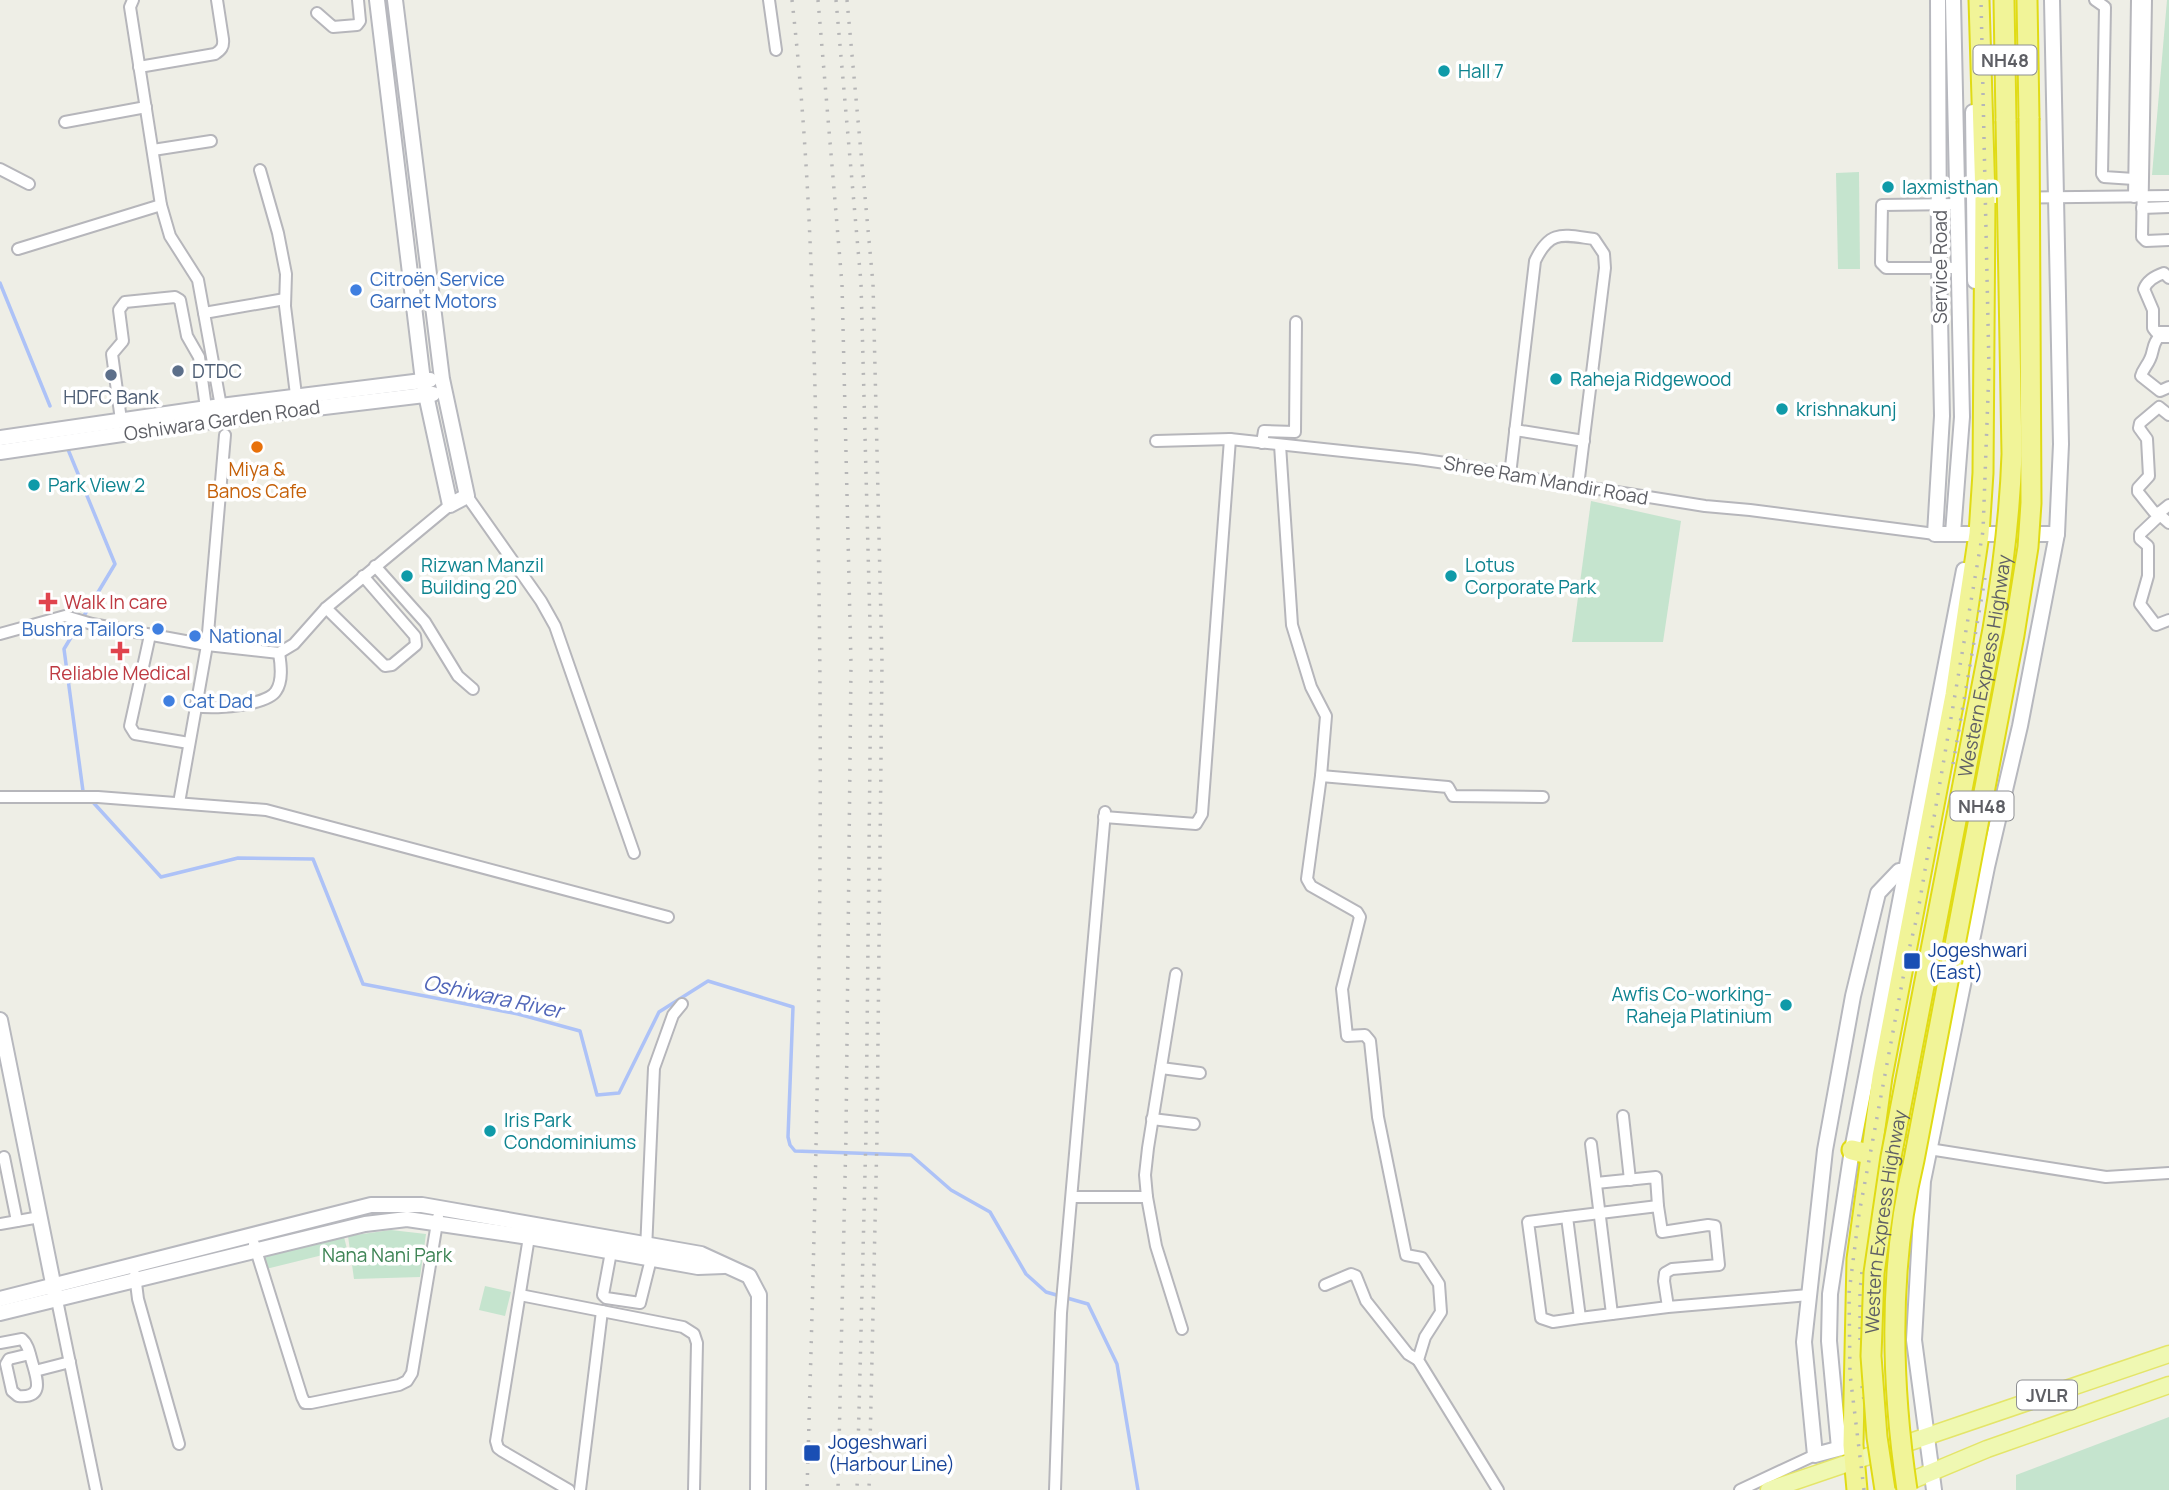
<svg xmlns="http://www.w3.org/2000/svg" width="2169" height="1490" font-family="Manrope,sans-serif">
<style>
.green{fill:#c5e4ce}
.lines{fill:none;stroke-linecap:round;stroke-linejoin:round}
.stream{stroke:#adc2f7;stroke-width:3.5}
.street-casing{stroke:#b6b6bb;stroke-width:14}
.secondary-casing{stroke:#b7b8be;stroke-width:18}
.primary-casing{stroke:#e4e569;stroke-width:19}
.highway-casing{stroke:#e0db15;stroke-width:23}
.street{stroke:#fff;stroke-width:10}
.secondary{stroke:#fff;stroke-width:14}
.primary{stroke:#eff8b2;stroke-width:16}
.highway{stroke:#f1f498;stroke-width:19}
.rail{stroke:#b6b6b7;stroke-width:3.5;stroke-dasharray:2 9;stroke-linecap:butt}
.highway-bridge-casing{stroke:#e0db15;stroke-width:23;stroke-linecap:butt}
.highway-bridge{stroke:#f1f498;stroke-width:19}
.culture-dot{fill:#0f9aa8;stroke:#fff;stroke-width:2.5}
.shop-dot{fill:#3f7fe0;stroke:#fff;stroke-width:2.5}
.service-dot{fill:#5c6f8a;stroke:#fff;stroke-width:2.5}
.food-dot{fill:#e8710a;stroke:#fff;stroke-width:2.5}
.health-dot{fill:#e0444e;stroke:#fff;stroke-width:2.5}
.transit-dot{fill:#1a4fb4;stroke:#fff;stroke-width:2.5}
.labels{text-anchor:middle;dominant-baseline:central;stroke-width:7;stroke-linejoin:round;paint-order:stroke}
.shield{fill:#fff;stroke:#8e8f93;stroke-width:2}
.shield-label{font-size:18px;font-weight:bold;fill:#5e5f65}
.culture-label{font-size:19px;fill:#0d838f;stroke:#fff;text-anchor:start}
.street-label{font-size:19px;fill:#5e5f65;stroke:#fff}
.shop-label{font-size:19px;fill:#366cbe;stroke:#fff;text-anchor:start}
.service-label{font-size:19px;fill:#4e5e75;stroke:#fff;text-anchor:start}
.food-label{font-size:19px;fill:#c56008;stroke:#fff}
.health-label{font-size:19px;fill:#be3a42;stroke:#fff;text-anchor:start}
.transit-label{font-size:19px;fill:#164399;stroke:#fff;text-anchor:start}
.park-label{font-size:19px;fill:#3e8455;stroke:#fff}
.water-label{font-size:21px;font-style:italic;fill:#5166b9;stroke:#fff}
</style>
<rect width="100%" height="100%" fill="#eeeee6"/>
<!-- green -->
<g class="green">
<polygon points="2167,0 2169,0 2169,175 2152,175"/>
<polygon points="1859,172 1860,269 1838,269 1836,173"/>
<polygon points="1591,501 1681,521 1663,642 1572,642"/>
<polygon points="341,1225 347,1249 266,1269 261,1245"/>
<polygon points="391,1230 426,1234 420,1277 354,1279 348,1236"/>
<polygon points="485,1286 511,1292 505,1316 479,1310"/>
<polygon points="2169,1417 2169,1490 2016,1490 2016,1475"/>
</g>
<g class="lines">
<!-- stream -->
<g class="stream">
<polyline points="0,283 50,406"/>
<polyline points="67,447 115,564 64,649 83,791 86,794"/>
<polyline points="91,800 161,877 238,858 313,859 363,984 518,1014 580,1031 597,1095 619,1093 659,1012 708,981 793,1007 788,1137 790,1145 795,1151 911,1155 951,1190 990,1212 1026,1274 1046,1292 1088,1304 1117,1364 1138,1490"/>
</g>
<defs>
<g id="street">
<polyline points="133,0 130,7 161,205 170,236 198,280 222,412"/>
<polyline points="769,0 776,50"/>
<polyline points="2095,0 2105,7 2102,174 2104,177 2134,179"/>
<polyline points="2146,0 2142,237 2146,241 2169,240"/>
<polyline points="317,13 333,27 357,25 360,21 358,0"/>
<path d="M139,67L215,54C221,50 224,47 223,39L217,0"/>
<polyline points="65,122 146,107"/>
<polyline points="153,150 211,141"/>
<polyline points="0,169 29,184"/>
<polyline points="260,170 278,233 286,274 285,306 297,403"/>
<polyline points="2134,197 2137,0"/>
<polyline points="1985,198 2169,196"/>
<polyline points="1957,204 1882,205 1881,263 1886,268 1959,268"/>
<polyline points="2142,208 2169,207"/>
<polyline points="18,249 161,205"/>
<path d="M2169,278L2164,273C2155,276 2147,281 2144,289L2153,310V328L2156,332H2169"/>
<polyline points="204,313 285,299"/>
<path d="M2169,337H2159C2152,344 2154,351 2150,359C2147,366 2143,369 2141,376L2160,391L2169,387"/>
<polyline points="2169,415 2159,407 2140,423 2139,428 2147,439 2149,476 2138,488 2138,492 2154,512 2159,513 2169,505"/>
<polyline points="121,420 112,354 123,341 119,310 125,302 175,297 180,300 187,336 199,357 206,408"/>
<polyline points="1515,430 1584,441"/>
<polyline points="1156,441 1230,439 1417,459 1460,465 1510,475 1705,506 1750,510 1935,534"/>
<polyline points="1262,443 1264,431 1295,432 1296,322"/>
<polyline points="1280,445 1292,625 1311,687 1326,716 1321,776 1307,879 1311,886 1357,912 1360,917 1342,989 1347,1036 1365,1035 1370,1041 1378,1117 1406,1255 1422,1258 1439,1284 1441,1312 1425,1337 1418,1360 1498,1490"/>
<path d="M1510,475L1535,261C1550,229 1563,235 1594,239L1604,254L1605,268L1578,486"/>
<polyline points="467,496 541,601 555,626 634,853"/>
<polyline points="2169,523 2161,516 2158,517 2140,534 2140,539 2148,546 2148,576 2140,604 2156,625 2169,620"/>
<polyline points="375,566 425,622 458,676 473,689"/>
<polyline points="326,608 385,666 392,665 416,645 415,636 363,576"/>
<polyline points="0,634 65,616 92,624 207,645 279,653 294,644 326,608 450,505"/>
<polyline points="150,635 130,726 135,734 189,743"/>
<path d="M196,706C212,709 267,706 276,691C283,681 281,665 279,653"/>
<polyline points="1321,776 1448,787 1453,796 1543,797"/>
<polyline points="0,797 98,797 266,810 668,917"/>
<polyline points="179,803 207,645 225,435"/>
<polyline points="1104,817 1196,824 1202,814 1230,439"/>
<polyline points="1161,1068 1200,1073"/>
<polyline points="1623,1116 1630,1180"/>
<polyline points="1152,1119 1194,1124"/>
<polyline points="1892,1140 1929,1149 2106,1177 2169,1173"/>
<polyline points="1591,1144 1612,1314"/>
<polyline points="4,1157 17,1221"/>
<polyline points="1596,1183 1656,1177 1658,1206"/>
<polyline points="1072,1197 1147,1197 1156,1246 1182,1329"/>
<polyline points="1147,1197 1145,1175 1148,1148 1176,974"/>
<polyline points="1567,1217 1528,1222 1541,1318 1553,1322 1580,1318"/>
<polyline points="0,1224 40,1217"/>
<polyline points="529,1237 496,1441 498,1448 502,1451 569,1490"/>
<polyline points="254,1244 302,1397 305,1403 311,1403 399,1385 407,1381 412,1373 438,1217"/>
<polyline points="646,1250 654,1068 673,1015 682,1004"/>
<polyline points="611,1252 603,1295 606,1298 640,1303 651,1259"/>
<polyline points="135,1275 138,1299 179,1444"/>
<polyline points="1325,1285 1351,1274 1356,1276 1366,1301 1408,1354 1418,1360"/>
<polyline points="520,1295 683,1327 694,1334 697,1343 694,1490"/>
<polyline points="57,1300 96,1490"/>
<polyline points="1668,1307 1664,1281 1665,1273 1672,1269 1719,1265 1715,1226 1708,1225 1662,1232 1658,1206 1567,1217 1580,1318 1668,1307 1809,1295"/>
<path d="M0,1343L22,1339C29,1345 30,1356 33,1365C38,1382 43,1398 18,1396L12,1391L6,1364L9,1359L30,1354"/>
<polyline points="35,1371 70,1362"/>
<polyline points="580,1490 602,1311"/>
<polyline points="1055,1490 1061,1313 1105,812"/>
<polyline points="1740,1490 1815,1455"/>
</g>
<g id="secondary">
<polyline points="377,0 423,381 450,505 467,496 442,379 395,0"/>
<polyline points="1938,0 1939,268 1942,416 1935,534 2057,534"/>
<polyline points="1973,112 1975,281"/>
<polyline points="0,438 221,406 430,380"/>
<polyline points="0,452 224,419 433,394"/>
<polyline points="1953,533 1962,417 1953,0"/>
<polyline points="0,1020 55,1293"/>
<polyline points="0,1299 371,1205 422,1205 701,1254 749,1276 759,1295 758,1490"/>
<polyline points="0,1313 365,1224 407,1219 529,1237 698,1267 724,1266"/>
<polyline points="1845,1447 1815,1455 1804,1342 1825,1150 1853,996 1878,893 1899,871 1912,870"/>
<polyline points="1839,1448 1829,1341 1830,1294 1852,1150 1964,570"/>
<polyline points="1934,1490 1914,1340 1923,1181 1987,867 2020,726 2057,534 2061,444 2052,0"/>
</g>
<g id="primary">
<polyline points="1896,1487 1987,1449 2169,1385"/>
<polyline points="1769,1490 2169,1354"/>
</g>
<g id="highway">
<polyline points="2004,0 2006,121"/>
<polyline points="2027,0 2029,118"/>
<polyline points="1852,1150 1873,1155"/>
<polyline points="1857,1490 1853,1445 1857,1259 1882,1077 1955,695 1979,534 1983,473 1985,198 1979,0"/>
</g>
</defs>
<!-- street casing -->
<use href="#street" class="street-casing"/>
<!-- secondary casing -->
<use href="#secondary" class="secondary-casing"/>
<!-- primary casing -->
<use href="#primary" class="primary-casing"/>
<!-- highway casing -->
<use href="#highway" class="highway-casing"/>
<!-- street -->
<use href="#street" class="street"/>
<!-- secondary -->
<use href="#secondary" class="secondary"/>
<!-- primary -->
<use href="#primary" class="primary"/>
<!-- highway -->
<use href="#highway" class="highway"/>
<!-- rail -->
<g class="rail">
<path d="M792,0C810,161 814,324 817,486C825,821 817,1156 807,1490"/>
<polyline points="818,0 842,284 851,664 846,1135 838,1490"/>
<polyline points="836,0 861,283 871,663 866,1134 857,1490"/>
<polyline points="847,0 873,284 882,662 877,1136 869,1490"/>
<polyline points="1953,764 1985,578"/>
<polyline points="1860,1340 1860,1291 1862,1271"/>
<polyline points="1862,1386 1876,1490"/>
<polyline points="1864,1490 1850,1374 1849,1293 1859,1214 1906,962 1917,917 1983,531 1989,368 1981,0"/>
</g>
<defs>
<g id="highway-bridge">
<path id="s1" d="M1885,1490L1877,1437L1871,1356L1874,1273L1891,1157L1993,629C2003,570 2010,513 2012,454L2006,121"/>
<path d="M1907,1490C1891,1381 1888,1268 1914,1160L2014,635L2028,547L2031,503L2029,118"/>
</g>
</defs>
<!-- highway-bridge casing -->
<use href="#highway-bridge" class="highway-bridge-casing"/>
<!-- highway-bridge -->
<use href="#highway-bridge" class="highway-bridge"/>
</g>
<!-- markers -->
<g class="culture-dot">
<circle cx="1444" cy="71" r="7"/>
<circle cx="1888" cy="187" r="7"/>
<circle cx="1556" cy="379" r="7"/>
<circle cx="1782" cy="409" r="7"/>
<circle cx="34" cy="485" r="7"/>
<circle cx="407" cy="576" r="7"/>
<circle cx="1451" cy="576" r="7"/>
<circle cx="1786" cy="1005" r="7"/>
<circle cx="490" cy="1131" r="7"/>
</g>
<g class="shop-dot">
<circle cx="356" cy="290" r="7"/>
<circle cx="158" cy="629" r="7"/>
<circle cx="195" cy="636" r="7"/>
<circle cx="169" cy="701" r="7"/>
</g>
<g class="service-dot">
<circle cx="178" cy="371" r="7"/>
<circle cx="111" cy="375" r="7"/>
</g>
<circle class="food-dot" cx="257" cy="447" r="7"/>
<g class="health-dot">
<path d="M44.5 591.5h7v7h7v7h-7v7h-7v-7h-7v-7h7z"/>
<path d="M116.5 640.5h7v7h7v7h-7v7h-7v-7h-7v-7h7z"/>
</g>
<g class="transit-dot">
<rect x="1903" y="952" width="18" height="18" rx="3.5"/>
<rect x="803" y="1444" width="18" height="18" rx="3.5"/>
</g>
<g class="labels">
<!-- shield labels -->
<g class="shield">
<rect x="1973.5" y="45.5" width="63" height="29" rx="5"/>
<rect x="1950.5" y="791.5" width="63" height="29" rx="5"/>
<rect x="2017" y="1380.5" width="60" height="29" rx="5"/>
</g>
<g class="shield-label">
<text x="2005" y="60">NH48</text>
<text x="1982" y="806">NH48</text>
<text x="2047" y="1395">JVLR</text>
</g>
<!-- culture labels -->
<g class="culture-label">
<text x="1458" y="71">Hall 7</text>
<text x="1902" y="187">laxmisthan</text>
<text x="1570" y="379">Raheja Ridgewood</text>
<text x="1796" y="409">krishnakunj</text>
<text x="48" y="485">Park View 2</text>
<text x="421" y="565">Rizwan Manzil<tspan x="421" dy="22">Building 20</tspan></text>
<text x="1465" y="565">Lotus<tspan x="1465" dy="22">Corporate Park</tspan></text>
<text x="1772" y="994" text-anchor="end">Awfis Co-working-<tspan x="1772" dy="22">Raheja Platinium</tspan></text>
<text x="504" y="1120">Iris Park<tspan x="504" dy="22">Condominiums</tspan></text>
</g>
<!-- street labels -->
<g class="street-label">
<text transform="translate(1940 267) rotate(-90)">Service Road</text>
<text transform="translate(222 420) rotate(-8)">Oshiwara Garden Road</text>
<text transform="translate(1546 480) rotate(10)">Shree Ram Mandir Road</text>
<text stroke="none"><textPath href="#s1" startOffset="835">Western Express Highway</textPath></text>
<text stroke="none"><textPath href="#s1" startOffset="270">Western Express Highway</textPath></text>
</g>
<!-- shop labels -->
<g class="shop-label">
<text x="370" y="279">Citroën Service<tspan x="370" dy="22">Garnet Motors</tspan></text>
<text x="144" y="629" text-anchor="end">Bushra Tailors</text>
<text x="209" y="636">National</text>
<text x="183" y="701">Cat Dad</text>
</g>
<!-- service labels -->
<g class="service-label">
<text x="192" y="371">DTDC</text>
<text x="111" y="397" text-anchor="middle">HDFC Bank</text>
</g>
<!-- food labels -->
<g class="food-label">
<text x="257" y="469">Miya &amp;<tspan x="257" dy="22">Banos Cafe</tspan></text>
</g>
<!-- health labels -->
<g class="health-label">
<text x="64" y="602">Walk In care</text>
<text x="120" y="673" text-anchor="middle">Reliable Medical</text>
</g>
<!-- transit labels -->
<g class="transit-label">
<text x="1928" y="950">Jogeshwari<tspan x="1928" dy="22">(East)</tspan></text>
<text x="828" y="1442">Jogeshwari<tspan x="828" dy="22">(Harbour Line)</tspan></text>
</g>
<!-- park labels -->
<g class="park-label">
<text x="387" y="1255">Nana Nani Park</text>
</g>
<!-- water labels -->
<g class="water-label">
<text transform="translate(493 996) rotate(12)">Oshiwara River</text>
</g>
</g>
</svg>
